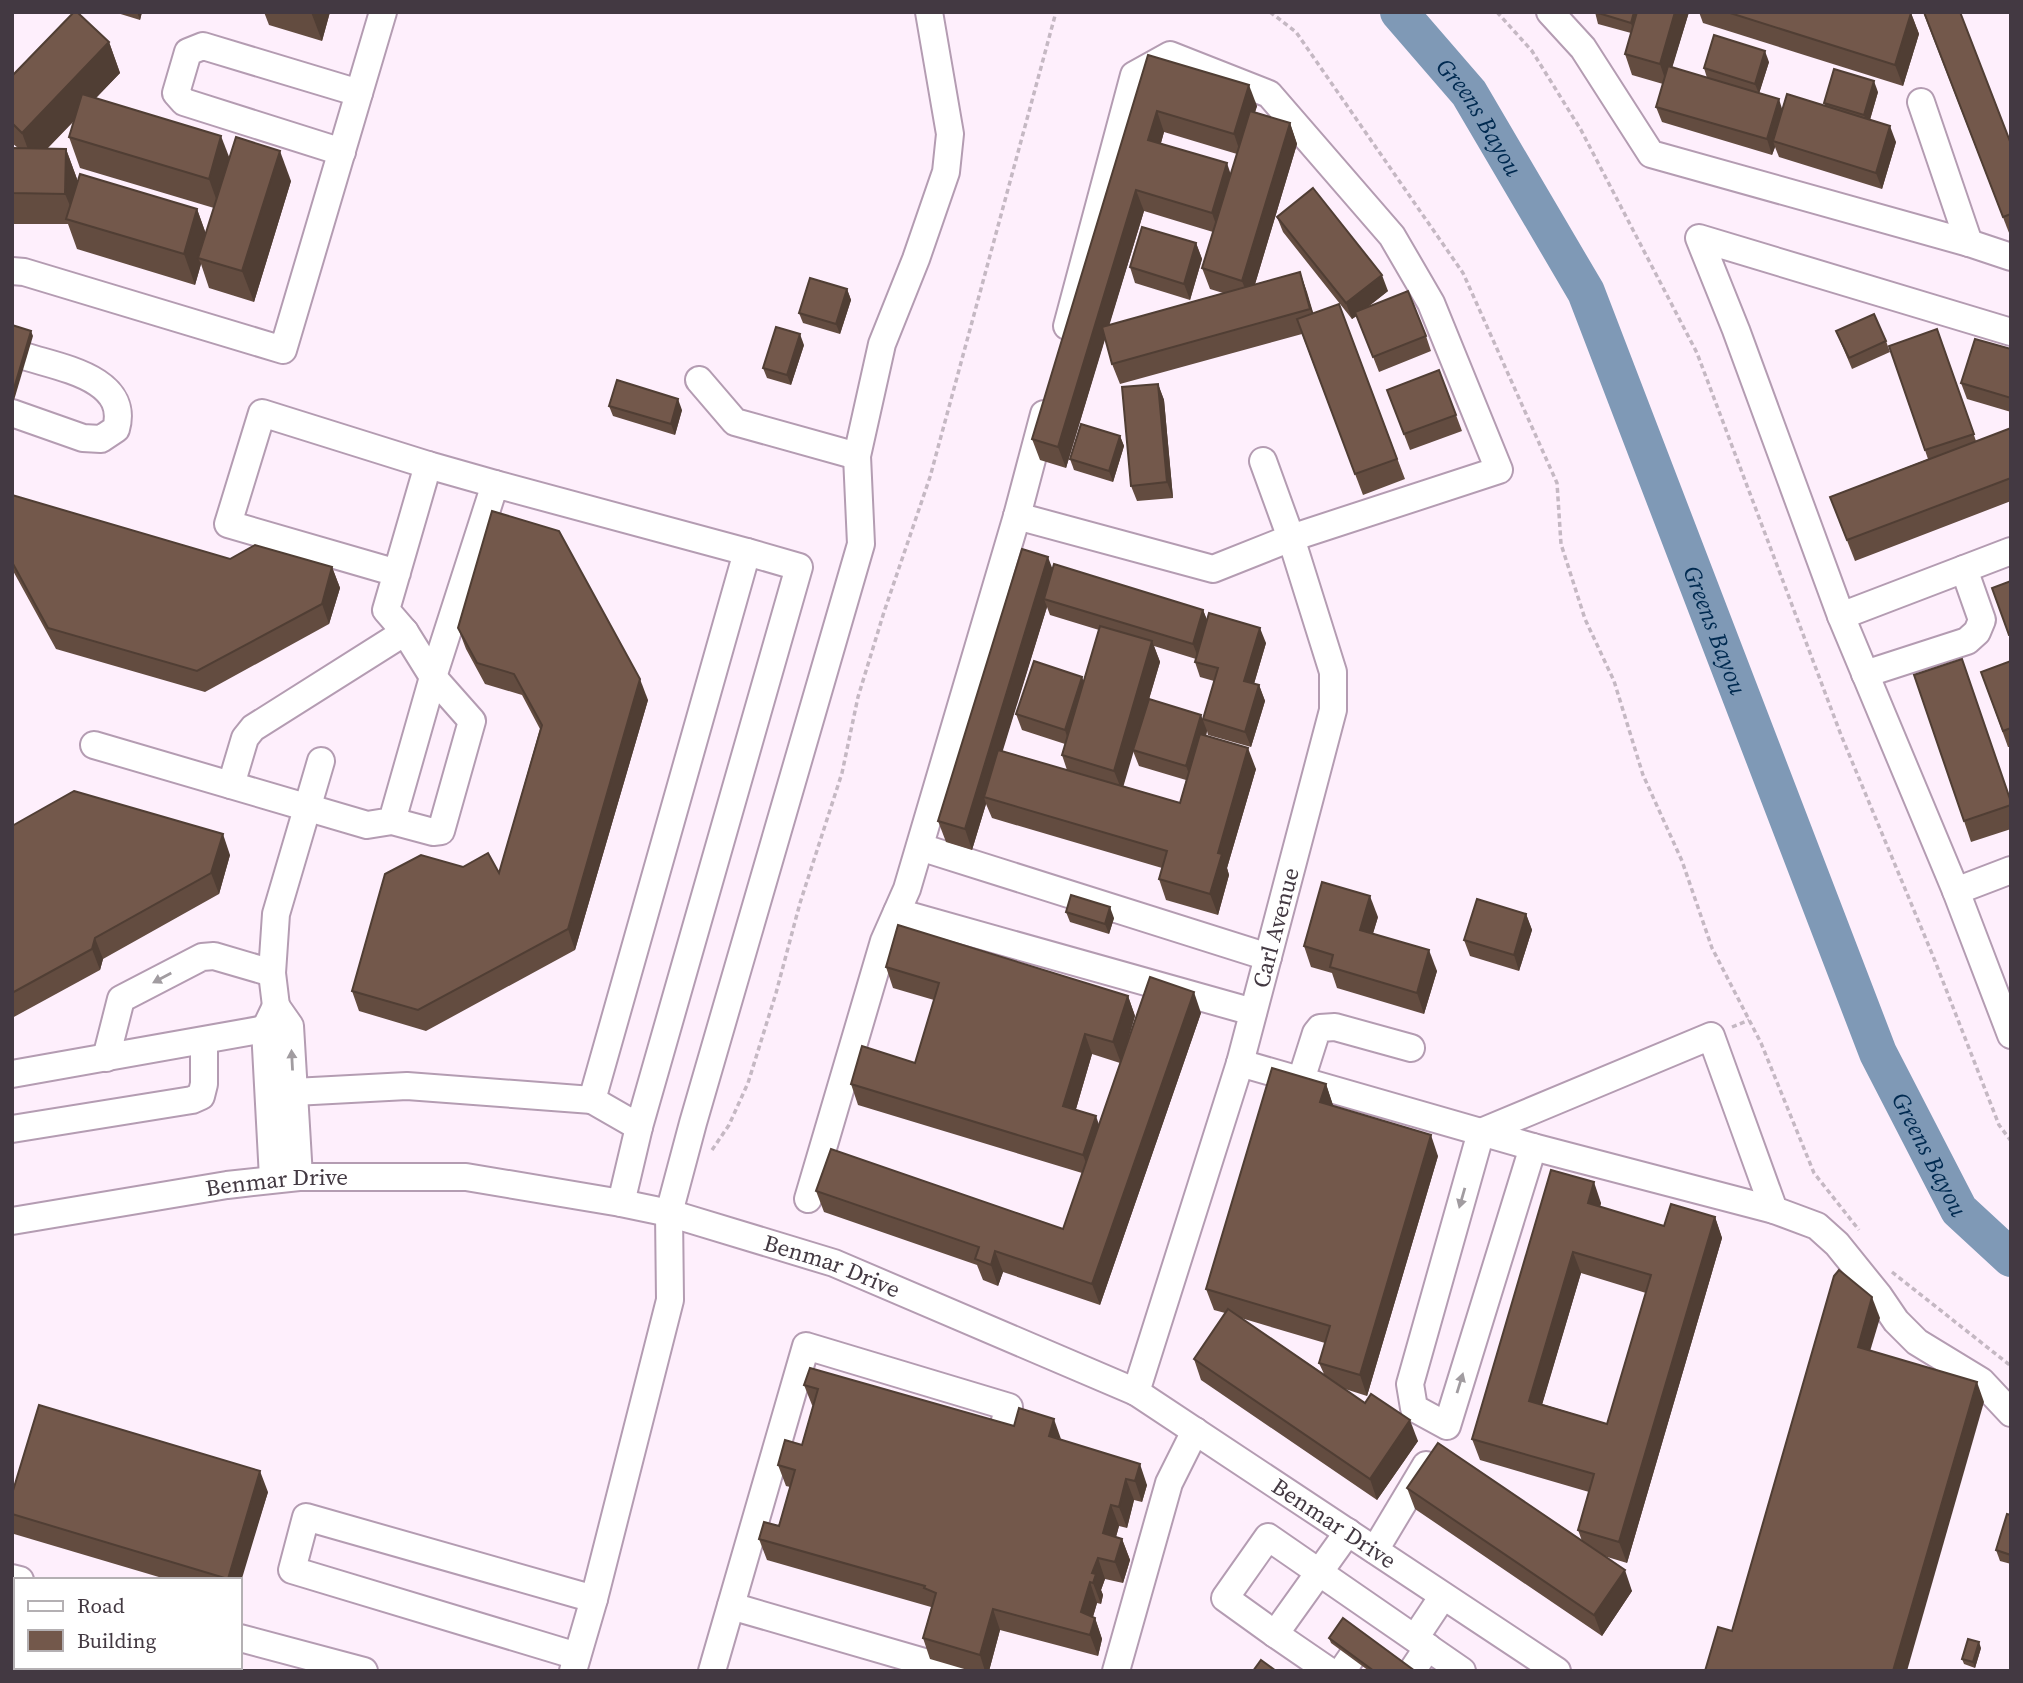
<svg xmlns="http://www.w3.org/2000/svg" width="2023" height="1683" font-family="'Source Serif 4',serif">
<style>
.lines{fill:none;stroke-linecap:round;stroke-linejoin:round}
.river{stroke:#7f99b6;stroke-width:38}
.minor-casing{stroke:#b49cb2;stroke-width:30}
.path{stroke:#c5b8c3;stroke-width:3.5;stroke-dasharray:5 3.5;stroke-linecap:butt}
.minor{stroke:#fff;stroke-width:26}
.wall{fill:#634c40;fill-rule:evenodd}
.shaded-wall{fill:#503e34}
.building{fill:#73584b;stroke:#503e34;stroke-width:2;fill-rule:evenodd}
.oneway{fill:#a19ca0}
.labels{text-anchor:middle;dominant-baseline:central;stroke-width:7;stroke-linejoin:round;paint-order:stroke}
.street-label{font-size:23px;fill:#433942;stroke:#fff}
.water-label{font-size:24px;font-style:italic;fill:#002a50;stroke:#fff}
</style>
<rect width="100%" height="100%" fill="#feeffc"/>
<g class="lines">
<!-- river -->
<path class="river" id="s1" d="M1399,12L1469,93L1586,292L1878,1053L1959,1210L2011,1258"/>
<defs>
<g id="minor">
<polyline points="1550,12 1583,48 1651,154 1969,243 2011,257"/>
<polyline points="1921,102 1969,243"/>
<polyline points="342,152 184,102 176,93 188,52 203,46 359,93"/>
<polyline points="12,271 24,272 283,350 383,12"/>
<polyline points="2011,332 1699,238 1736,330 1841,616 1956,891 2011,1035"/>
<polyline points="699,380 735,422 857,456"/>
<path d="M12,413L83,438L101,439L116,429C130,379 62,368 27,357"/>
<polyline points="428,465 495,484"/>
<polyline points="1017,516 1213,569 1291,538 1499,470 1431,303 1392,236 1269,94 1170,55 1134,75 1067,326"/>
<polyline points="397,573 228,524 262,413 428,465 386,610 405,632 433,677"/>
<polyline points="1841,616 2011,551"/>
<polyline points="1865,674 1967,641 1977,632 1982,620 1964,569"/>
<polyline points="433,677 495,484 747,552"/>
<polyline points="94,745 367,825 392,821 433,832 441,831 472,721 433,677 392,821"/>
<polyline points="231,785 245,738 253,728 405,632"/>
<polyline points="920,847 1268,957"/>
<polyline points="1956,891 2011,870"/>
<polyline points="897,912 1253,1012"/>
<polyline points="276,1006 272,973 276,914 321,761"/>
<polyline points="106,1058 121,999 202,957 214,956 272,973"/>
<polyline points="1240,1063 1533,1147 1774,1210"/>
<polyline points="12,1074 265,1029"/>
<polyline points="1301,1080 1316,1033 1320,1028 1335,1027 1411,1048"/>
<polyline points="294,1092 407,1086 592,1100 747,552 799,567 639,1127 621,1203"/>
<polyline points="592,1100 639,1127"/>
<polyline points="12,1129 192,1100 201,1096 204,1084 204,1041"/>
<polyline points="1533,1147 1447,1426 1414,1408 1410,1384 1481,1132 1711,1036 1774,1210 1817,1226 1837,1244 1879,1296 1896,1321 1917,1342 1981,1381 2011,1413"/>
<polyline points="273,1178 265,1029 276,1006 290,1026 299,1177"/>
<polyline points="808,1199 884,941 907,889 1017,516 1044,414"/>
<path id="s2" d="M12,1221L227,1185L299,1177H466L621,1203L669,1213L834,1263L1136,1392L1557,1671"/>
<path id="s3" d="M1136,1392L1240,1063L1333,710V672L1291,538L1263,461"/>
<polyline points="1375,1550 1426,1465"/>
<polyline points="12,1578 20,1580"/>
<polyline points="731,1606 955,1671"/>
<polyline points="1275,1634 1225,1598 1268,1537 1462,1671"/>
<polyline points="240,1638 364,1671"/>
<polyline points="1415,1638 1443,1596"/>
<polyline points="577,1656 292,1570 306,1517 594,1599"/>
<polyline points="130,1671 137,1667"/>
<polyline points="573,1671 594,1599 670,1300 669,1213 693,1123 861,544 857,456 882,344 916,259 946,172 950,134 929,12"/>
<polyline points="712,1671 806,1346 1009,1407 1002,1431 1024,1438"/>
<polyline points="1116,1671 1169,1483 1195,1431"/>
<polyline points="1329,1671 1275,1634 1348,1532"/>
<polyline points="1342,1671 1351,1658"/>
<polyline points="1412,1671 1428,1647"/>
</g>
</defs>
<!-- minor casing -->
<use href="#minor" class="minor-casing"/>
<!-- path -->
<g class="path">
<polyline points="1270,12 1296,32 1463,273 1557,483 1561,544 1585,619 1614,681 1643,775 1682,861 1712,948 1761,1043 1814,1173 1859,1230"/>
<polyline points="1497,12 1532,51 1581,130 1697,353 1841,735 1933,956 1999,1125 2011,1141"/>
<polyline points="1732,1027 1749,1020"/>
<polyline points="712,1150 729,1125 748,1083 776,993 800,903 842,773 858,697 884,612 930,477 1056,12"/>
<polyline points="1892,1272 2011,1366"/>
</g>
<!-- minor -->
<use href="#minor" class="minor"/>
</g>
<!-- wall -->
<g class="wall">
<polygon points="114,12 142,12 140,20"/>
<polygon points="264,12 330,12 322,41 269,25"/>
<polygon points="1595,12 1689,12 1672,67 1707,78 1704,68 1769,62 1759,93 1783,110 1825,106 1824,103 1878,92 1870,120 1896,142 1882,189 1779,157 1775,147 1772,155 1662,122 1656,107 1663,84 1632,75 1625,54 1631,33 1598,24"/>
<polygon points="1699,12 1908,12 1911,13 1919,34 1903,86 1703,23"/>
<polygon points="1923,12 2011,144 2011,238"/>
<path d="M109,42L120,73L96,98L230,158L291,181L254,302L209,288L201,264L195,285L77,249L68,224H12V148H18L12,143V76ZM74,121L69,137L80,168L214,208L206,234L197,209L77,184V179L66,149H47Z"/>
<path d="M1148,55L1257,106L1255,112L1290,123L1297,144L1255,284L1300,272L1313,313L1339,304L1405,479L1363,495L1302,334L1120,384L1112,364L1105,338L1066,468L1040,460L1032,439ZM1164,132L1237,154L1231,174L1161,143ZM1144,211L1213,232L1202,268L1210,289L1223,293L1109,325Z"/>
<polygon points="1277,217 1388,291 1368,307 1426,336 1431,351 1379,372 1357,316 1352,319 1283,232"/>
<polygon points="1196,243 1202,259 1190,300 1135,283 1130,267"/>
<polygon points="847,289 851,300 840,334 803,323 799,313"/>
<polygon points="1937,329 1976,441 2011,428 2011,501 1855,561 1830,497 1928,459 1889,346"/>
<polygon points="1836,331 1886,341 1890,352 1852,369"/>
<polygon points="804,345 791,385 767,378 763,368"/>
<polygon points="2011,349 2011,412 1967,399 1961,383"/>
<polygon points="1439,370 1462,431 1410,450 1387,390"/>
<polygon points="1158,384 1164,400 1173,498 1137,501 1131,486"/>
<polygon points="609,406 682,410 675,435 613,416"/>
<polygon points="1120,436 1124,446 1113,482 1074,470 1070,459"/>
<polygon points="12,495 230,559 332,567 340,588 329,624 205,692 56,649 12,569"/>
<path d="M1053,570L1203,610L1207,620L1266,643L1254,684L1259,685L1265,701L1251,747L1208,735L1207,731L1206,736L1256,769L1227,868L1229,875L1218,915L1166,900L1159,879L1162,868L992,818L986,804L972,850L946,842L938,821ZM1047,607L1050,615L1099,630L1084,681L1016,714L1022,730L1065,744L1062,755L1067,770L1002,751ZM1154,646L1196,659L1195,662L1200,677L1214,681L1203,719L1149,699L1160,662ZM1133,751L1139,766L1186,780L1180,803L1123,786Z"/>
<polygon points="458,628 648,700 575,950 426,1031 359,1011 352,991 463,867 499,873 540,729 522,695 485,684 466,649"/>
<polygon points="2011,661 2011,747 2008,747 1981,672"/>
<polygon points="2011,800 2011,829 1971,842 1964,821"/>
<polygon points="12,826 230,855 219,894 103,959 100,970 12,1018"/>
<polygon points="1066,912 1114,918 1109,934 1070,922"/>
<polygon points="1526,914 1532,930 1519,971 1470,956 1464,940"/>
<polygon points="1378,917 1373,933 1437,971 1424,1014 1337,988 1332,973 1311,967 1304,946"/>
<path d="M886,967L1128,996L1135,1016L1126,1046L1201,1013L1100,1305L1003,1272L998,1286L983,1280L977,1265L824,1212L816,1191L1063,1229L1082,1173L858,1105L851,1084L915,1063L934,1000L893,988ZM1092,1054L1120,1063L1099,1125L1076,1109Z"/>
<path d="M1326,1084L1333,1106L1438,1156L1367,1396L1345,1389L1418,1441L1377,1500L1201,1380L1194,1359L1225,1313L1214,1310L1206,1289ZM1241,1318L1325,1343L1319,1363L1324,1374Z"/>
<path d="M1551,1170L1601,1203L1600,1207L1664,1226L1715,1217L1722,1238L1627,1563L1604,1556L1632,1591L1602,1636L1415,1509L1407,1488L1582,1541L1578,1530L1589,1492L1480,1460L1472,1439ZM1581,1273L1646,1293L1607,1424L1542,1404Z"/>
<polygon points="804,1385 1061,1440 1147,1485 1142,1502 1134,1500 1127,1528 1119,1526 1116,1537 1122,1539 1130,1560 1123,1583 1105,1579 1101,1590 1103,1595 1101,1604 1097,1603 1093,1617 1095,1618 1102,1639 1098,1656 1000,1630 989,1671 971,1671 930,1659 923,1638 931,1608 931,1607 767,1560 759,1539 779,1526 790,1487 786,1486 778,1465 802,1445 813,1406 812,1405"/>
<polygon points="268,1492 240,1580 169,1580 14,1534 12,1528 12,1494"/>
<polygon points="2011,1515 2011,1564 2000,1561 1996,1550"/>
<polygon points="1329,1638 1415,1671 1369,1671 1331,1643"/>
<polygon points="1981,1648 1975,1668 1964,1664 1962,1659"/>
</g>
<!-- shaded-wall -->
<g class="shaded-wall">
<polygon points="137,12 142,12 140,20"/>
<polygon points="311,12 330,12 322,41"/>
<polygon points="1634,12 1641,12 1634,34 1631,23"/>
<polygon points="1675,12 1689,12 1667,85 1660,64"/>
<polygon points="1911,13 1919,34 1903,86 1895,65"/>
<polygon points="109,42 120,73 33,163 22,133"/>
<polygon points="1765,51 1769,62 1759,94 1755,84"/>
<polygon points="1874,81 1878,92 1868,126 1864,115"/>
<polygon points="1249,85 1257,106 1241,155 1234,134"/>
<polygon points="1779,99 1784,115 1773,141 1775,147 1772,155 1767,139"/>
<polygon points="1157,111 1164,132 1156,160 1148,140"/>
<polygon points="1290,123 1297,144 1250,301 1242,281"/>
<polygon points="1890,126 1896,142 1882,189 1876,173"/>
<polygon points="221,136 233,167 220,210 209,179"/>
<polygon points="66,149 77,179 77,222 65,194"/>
<polygon points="280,151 291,181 254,302 242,271"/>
<polygon points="1227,163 1234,184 1219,233 1212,213"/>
<polygon points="1136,190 1144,211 1066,468 1058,447"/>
<polygon points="197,209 208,240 198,258 201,264 195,285 184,254"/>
<polygon points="1196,243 1202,259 1190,300 1184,284"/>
<polygon points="1300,272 1307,292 1318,329 1310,309"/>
<polygon points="1382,275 1388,291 1352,319 1346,303"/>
<polygon points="847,289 851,300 840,334 836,324"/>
<polygon points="31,331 33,336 12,407 12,395"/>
<polygon points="800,334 804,345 791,385 787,375"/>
<polygon points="1158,384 1164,400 1173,498 1167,482"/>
<polygon points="678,399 682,410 675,435 671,424"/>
<polygon points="1120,436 1124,446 1113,482 1109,471"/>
<polygon points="1048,557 1056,578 1044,599 1047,607 988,799 984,797 986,804 972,850 965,829"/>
<polygon points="332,567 340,588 329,624 322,604"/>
<polygon points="1203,610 1209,625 1199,660 1193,644"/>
<polygon points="1260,628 1266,643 1250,697 1244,681"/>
<polygon points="1152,641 1160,662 1122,791 1114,771"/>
<polygon points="1082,677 1088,692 1070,746 1065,730"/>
<polygon points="640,679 648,700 575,950 568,929"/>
<polygon points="1259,685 1265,701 1251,747 1245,732"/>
<polygon points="1201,715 1207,731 1192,782 1186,766"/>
<polygon points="1248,748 1256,769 1227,868 1229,875 1218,915 1210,894 1218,853"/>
<polygon points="223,834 230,855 219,894 211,873"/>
<polygon points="1370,896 1378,917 1368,950 1360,930"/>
<polygon points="1110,907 1114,918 1109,934 1105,924"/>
<polygon points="1526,914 1532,930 1519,971 1514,955"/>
<polygon points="95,938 103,959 100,970 92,949"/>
<polygon points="1429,950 1437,971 1424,1014 1417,993"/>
<polygon points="1194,992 1201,1013 1100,1305 1092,1284"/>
<polygon points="1128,996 1135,1016 1121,1063 1113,1042"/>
<polygon points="1085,1034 1092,1054 1071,1126 1063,1106"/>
<polygon points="1326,1084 1333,1105 1328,1123 1320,1102"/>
<polygon points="1096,1116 1103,1136 1091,1176 1083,1155"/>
<polygon points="1431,1135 1438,1156 1367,1396 1360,1375"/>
<polygon points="1594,1182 1601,1203 1595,1224 1588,1203"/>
<polygon points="1715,1217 1722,1238 1627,1563 1619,1542"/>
<polygon points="995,1251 1003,1272 998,1286 991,1265"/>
<polygon points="1573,1252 1581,1273 1537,1422 1529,1401"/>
<polygon points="1872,1297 1880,1318 1865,1368 1858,1347"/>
<polygon points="1977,1382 1984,1402 1907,1671 1893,1671"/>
<polygon points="1054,1419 1061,1439 1049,1436"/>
<polygon points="1410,1420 1418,1441 1377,1500 1370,1479"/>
<polygon points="1140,1464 1147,1485 1142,1502 1135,1481"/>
<polygon points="260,1471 268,1492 240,1585 240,1580 228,1580 228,1579"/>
<polygon points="1126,1479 1134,1500 1127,1528 1119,1507"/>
<polygon points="1111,1505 1119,1526 1111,1554 1103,1533"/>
<polygon points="1122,1539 1130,1560 1123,1583 1115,1562"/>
<polygon points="1098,1558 1105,1579 1101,1590 1103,1595 1101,1604 1093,1583 1092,1573"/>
<polygon points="1625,1570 1632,1591 1602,1636 1594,1615"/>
<polygon points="1090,1582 1097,1603 1088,1633 1081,1612"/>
<polygon points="993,1609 1000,1630 989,1671 985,1671 980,1655"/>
<polygon points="1095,1618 1102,1639 1098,1656 1090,1635"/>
<polygon points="1979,1642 1981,1648 1975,1668 1973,1662"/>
</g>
<!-- building -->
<g class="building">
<polygon points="74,12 77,12 109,42 22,133 12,123 12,76"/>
<polygon points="1595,12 1634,12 1631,23"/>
<polygon points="1637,12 1675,12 1660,64 1625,54"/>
<polygon points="1727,12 1908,12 1911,13 1895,65"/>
<polygon points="1924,12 1960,12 2011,144 2011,214 2003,217"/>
<polygon points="1714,35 1765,51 1755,84 1704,68"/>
<polygon points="1148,55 1249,85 1234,134 1157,111 1148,140 1227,163 1212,213 1136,190 1058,447 1032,439"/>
<polygon points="1668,66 1779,99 1767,139 1656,107"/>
<polygon points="1834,69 1874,81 1864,115 1824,103"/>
<polygon points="82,94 221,136 209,179 69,137"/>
<polygon points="1787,94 1890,126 1876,173 1773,141"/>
<polygon points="1250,111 1290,123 1242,281 1202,268"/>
<polygon points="236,137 280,151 242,271 198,258"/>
<polygon points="12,148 66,149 65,194 12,193"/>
<polygon points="80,174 197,209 184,254 66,219"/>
<polygon points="1313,188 1382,275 1346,303 1277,217"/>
<polygon points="1142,227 1196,243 1184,284 1130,267"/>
<polygon points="1300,272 1310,309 1112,364 1102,327"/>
<polygon points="810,278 847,289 836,324 799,313"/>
<polygon points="1408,291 1426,336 1373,357 1355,312"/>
<polygon points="1339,304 1397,459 1355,474 1297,319"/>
<polygon points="1874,314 1886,341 1849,358 1836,331"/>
<polygon points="12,325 31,331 12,395"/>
<polygon points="776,327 800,334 787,375 763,368"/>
<polygon points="1937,329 1974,434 1925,450 1889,346"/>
<polygon points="1975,339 2011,349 2011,398 1961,383"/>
<polygon points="1439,370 1456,415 1404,434 1387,390"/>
<polygon points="617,380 678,399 671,424 609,406"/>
<polygon points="1158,384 1167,482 1131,486 1122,387"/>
<polygon points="1081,424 1120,436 1109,471 1070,459"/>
<polygon points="2011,428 2011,478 1847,540 1830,497"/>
<polygon points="12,495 230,559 255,545 332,567 322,604 197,671 48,628 12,562"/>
<polygon points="492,511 559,531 640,679 568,929 418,1010 352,991 385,874 421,855 463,867 488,853 499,873 542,725 514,674 477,663 458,628"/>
<polygon points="1022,549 1048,557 965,829 938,821"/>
<polygon points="1054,564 1203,610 1193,644 1044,599"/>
<polygon points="2011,581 2011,635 2009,635 1992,588"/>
<polygon points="1209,613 1260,628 1244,681 1259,685 1245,732 1203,719 1218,668 1195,662"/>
<polygon points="1100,626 1152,641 1114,771 1062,755"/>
<polygon points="1962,659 2011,802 2011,805 1964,821 1914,675"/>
<polygon points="1034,661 1082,677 1065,730 1016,714"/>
<polygon points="2011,661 2011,728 2003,731 1981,672"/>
<polygon points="1149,699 1201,715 1186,766 1133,750"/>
<polygon points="1200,734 1248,748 1218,853 1222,854 1210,894 1159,879 1167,851 984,797 998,750 1180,803"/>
<polygon points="74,791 223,834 211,873 95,938 92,949 12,993 12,826"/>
<polygon points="1322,882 1370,896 1360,930 1429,950 1417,993 1330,967 1333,955 1304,946"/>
<polygon points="1071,895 1110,907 1105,924 1066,912"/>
<polygon points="1477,899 1526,914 1514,955 1464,940"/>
<polygon points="898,925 1128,996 1113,1042 1085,1034 1063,1106 1096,1116 1083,1155 851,1084 862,1046 915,1063 939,983 886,967"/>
<polygon points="1150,977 1194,992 1092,1284 995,1251 991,1265 975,1259 979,1247 816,1191 831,1149 1063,1229"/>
<polygon points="1272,1068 1326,1084 1320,1102 1431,1135 1360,1375 1319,1363 1330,1326 1206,1289"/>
<path d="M1551,1170L1594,1182L1588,1203L1664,1226L1671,1204L1715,1217L1619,1542L1578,1530L1594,1474L1472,1439ZM1573,1252L1651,1275L1607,1424L1529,1401Z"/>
<polygon points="1839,1270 1872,1297 1858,1347 1977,1382 1893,1671 1705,1671 1718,1627 1732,1631 1834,1276"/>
<polygon points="1228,1309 1365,1403 1371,1394 1410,1420 1370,1479 1194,1359"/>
<polygon points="810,1368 1014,1426 1019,1408 1054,1419 1049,1436 1140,1464 1135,1481 1126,1479 1119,1507 1111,1505 1103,1533 1122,1539 1115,1562 1098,1558 1092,1573 1096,1574 1093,1583 1090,1582 1081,1612 1095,1618 1090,1635 993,1609 980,1655 923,1638 936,1593 924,1588 925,1586 759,1539 764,1522 779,1526 795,1470 778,1465 785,1440 802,1445 818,1389 804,1385"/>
<polygon points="39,1405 260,1471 228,1579 12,1514 12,1494"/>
<polygon points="1438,1443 1625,1570 1594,1615 1407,1488"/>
<polygon points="2007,1514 2011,1515 2011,1555 1996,1550"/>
<polygon points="1343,1618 1415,1671 1374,1671 1329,1638"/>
<polygon points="1968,1639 1979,1642 1973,1662 1962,1659"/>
<polygon points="1261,1660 1276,1671 1253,1671"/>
<polygon points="170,1667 202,1667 204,1671 164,1671"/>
</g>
<!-- one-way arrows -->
<defs><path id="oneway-solid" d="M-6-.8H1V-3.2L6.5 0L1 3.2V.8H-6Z" transform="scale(1.75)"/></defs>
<g class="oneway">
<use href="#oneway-solid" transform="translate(162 978) rotate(152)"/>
<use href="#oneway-solid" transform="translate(292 1060) rotate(-93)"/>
<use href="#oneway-solid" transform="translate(1462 1198) rotate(106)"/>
<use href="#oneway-solid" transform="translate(1460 1383) rotate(-73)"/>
</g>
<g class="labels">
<!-- street labels -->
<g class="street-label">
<text stroke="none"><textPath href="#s3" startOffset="485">Carl Avenue</textPath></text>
<text stroke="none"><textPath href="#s2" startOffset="268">Benmar Drive</textPath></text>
<text stroke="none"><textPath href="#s2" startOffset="835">Benmar Drive</textPath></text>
<text stroke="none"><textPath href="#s2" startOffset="1402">Benmar Drive</textPath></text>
</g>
<!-- water labels -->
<g class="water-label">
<text stroke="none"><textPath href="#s1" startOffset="133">Greens Bayou</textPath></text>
<text stroke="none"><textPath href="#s1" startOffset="700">Greens Bayou</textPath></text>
<text stroke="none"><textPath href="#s1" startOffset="1267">Greens Bayou</textPath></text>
</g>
</g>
<!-- border -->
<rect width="2023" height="1683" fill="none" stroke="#433942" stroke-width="28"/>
<!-- legend -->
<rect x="14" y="1578" width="228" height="91" fill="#ffffff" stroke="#b4b0b3" stroke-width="2"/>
<rect x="28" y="1601" width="35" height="10" fill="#ffffff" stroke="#b4b0b3" stroke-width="2"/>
<text x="77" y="1613" font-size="21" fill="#433942">Road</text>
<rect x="28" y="1630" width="35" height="21" fill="#73584b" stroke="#b4b0b3" stroke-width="2"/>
<text x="77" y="1648" font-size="21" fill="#433942">Building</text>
</svg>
